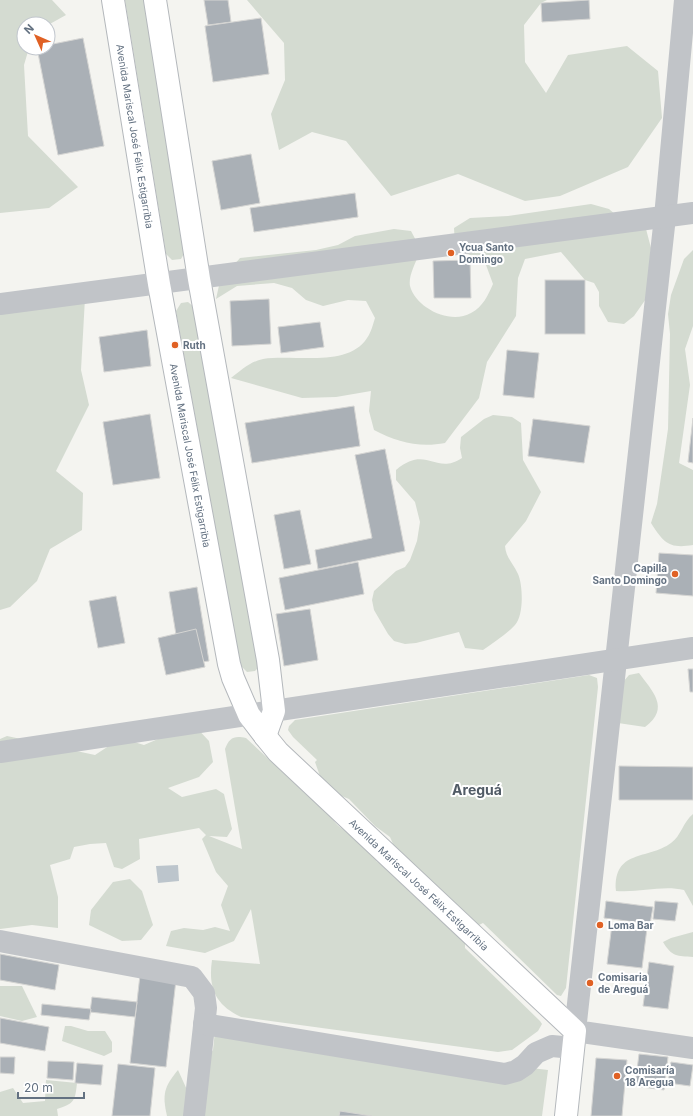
<svg xmlns="http://www.w3.org/2000/svg" width="693" height="1116" font-family="Inter,sans-serif">
<style>
.green{fill:#d4dbd1}
.water{fill:#bcc5cc}
.building{fill:#aab0b6;stroke:#d5d5d3}
.lines{fill:none;stroke-linecap:round;stroke-linejoin:round}
.primary-casing{stroke:#b4b8bc;stroke-width:24}
.street{stroke:#c1c4c8;stroke-width:22}
.primary{stroke:#fff;stroke-width:22}
.poi-dot{fill:#e06124;stroke:#fff;stroke-width:1.5}
.labels{text-anchor:middle;dominant-baseline:central;stroke-width:4;stroke-linejoin:round;paint-order:stroke}
.street-label{font-size:10px;fill:#637181;stroke:#fff}
.poi-label{font-size:10px;font-weight:bold;fill:#637181;stroke:#fff;text-anchor:start}
.district-label{font-size:14px;font-weight:bold;fill:#515b66;stroke:#fff}
</style>
<rect width="100%" height="100%" fill="#f4f4f0"/>
<!-- green -->
<g class="green">
<polygon points="0,0 52,0 66,15 48,25 24,24 24,48 29,48 24,65 28,136 78,187 49,208 0,213"/>
<polygon points="125,0 144,0 185,252 181,259 172,260 166,254"/>
<polygon points="247,0 547,0 541,3 524,25 525,62 546,93 568,55 627,46 658,71 662,118 628,167 560,196 525,201 458,174 391,196 346,141 312,132 279,150 271,114 285,80 284,43"/>
<path d="M591,204L609,209L625,223L646,229L651,248L648,296L634,316L624,324L608,322L599,306V292L594,283L585,280L561,252L525,259L518,278L516,316L487,362L479,398L445,443C419,448 397,442 374,430L369,411L371,391L336,397L302,398L231,378C240,371 251,361 263,359C294,354 348,368 367,338C371,333 373,324 375,318L366,301L348,300L323,306L306,300L292,288L274,283L237,286L216,299L220,281L240,258L316,250L338,245L355,236L394,229L411,231L421,250C417,260 408,275 410,286C416,308 450,325 471,313C483,307 488,295 493,284L486,265L455,246L454,228L470,218L508,216Z"/>
<path d="M693,250V326L685,349L690,385L679,463L693,470V545C669,549 664,543 651,523L657,504L668,429L670,334L668,314L671,295L684,259Z"/>
<polygon points="85,298 81,370 89,405 56,471 83,493 82,530 50,549 37,581 10,607 0,610 0,300"/>
<polygon points="188,302 195,308 259,667 255,671 247,672 240,665 176,311 181,303"/>
<path d="M493,415L512,417L521,423L523,460L541,492L526,521L505,546C506,558 513,563 518,574C523,585 524,615 515,625C506,635 494,642 483,650L465,648L459,632L416,643L405,644L394,641L388,634L374,610L372,600L374,591L396,571L405,567L410,560L417,541L420,522L415,502L396,480V470C427,444 435,476 462,458L460,448L461,437L484,419Z"/>
<path d="M639,673C652,691 671,708 645,727L618,723L623,682L629,675Z"/>
<polygon points="589,675 597,678 598,687 566,988 561,996 557,995 483,923 479,925 452,900 435,895 422,881 414,864 397,853 390,837 375,826 349,799 332,792 321,779 315,762 317,760 293,737 288,730 289,726 295,720"/>
<path d="M193,724L209,741L213,762L199,777L168,788L182,797L216,789L224,794L232,829L227,837L209,836L242,849L225,749C229,738 234,735 246,738L308,796L309,795L326,803C332,830 350,833 373,844C375,863 374,864 394,866L465,931V948L540,1021L542,1024L538,1031L512,1050L498,1052L241,1017C215,1005 208,987 212,960L260,964L247,885L251,909L234,941L205,953L166,946L171,931L184,928L203,930L215,927L230,931L221,905L228,886L216,872L202,839L206,835L199,828L139,839L140,859L122,869L114,867L106,843L90,844L74,847L70,859L50,865L58,897V928L32,925L0,929V739L7,736L95,755L121,738L144,745Z"/>
<path d="M693,814V906L684,890C662,885 639,893 616,891C613,849 648,860 671,843C681,836 683,822 693,814Z"/>
<polygon points="130,879 142,891 153,925 141,940 122,941 89,925 91,910 113,882"/>
<path d="M693,932V957C677,956 672,957 663,942L671,938Z"/>
<polygon points="0,986 22,986 37,1017 22,1021 0,1016"/>
<polygon points="65,1026 71,1026 88,1031 105,1031 112,1042 112,1052 104,1056 62,1041"/>
<polygon points="215,1031 548,1070 542,1116 198,1116 201,1068 213,1050"/>
<path d="M178,1070L193,1103L195,1116H167C162,1094 164,1087 178,1070Z"/>
<path d="M46,1080L77,1083C75,1101 75,1103 57,1109L58,1116H0V1092L13,1088L23,1103L45,1101Z"/>
</g>
<!-- water -->
<polygon class="water" points="178,865 179,881 158,883 156,866"/>
<!-- building -->
<g class="building">
<polygon points="204,0 228,0 231,22 208,25"/>
<polygon points="589,0 590,19 542,22 541,3"/>
<polygon points="261,18 269,74 213,82 205,26"/>
<polygon points="83,38 104,146 58,155 37,48 48,48 48,45"/>
<polygon points="251,154 260,203 221,210 212,161"/>
<polygon points="355,193 358,217 254,232 250,208"/>
<polygon points="470,260 471,298 434,298 433,261"/>
<rect x="545" y="280" width="40" height="54"/>
<polygon points="269,299 271,344 232,346 230,301"/>
<polygon points="320,322 324,347 281,353 278,327"/>
<polygon points="147,330 151,366 104,372 99,337"/>
<polygon points="507,350 539,353 534,398 503,395"/>
<polygon points="354,406 360,446 252,463 245,423"/>
<polygon points="150,414 160,478 113,485 103,422"/>
<polygon points="693,418 693,463 688,462"/>
<polygon points="533,419 590,426 584,463 528,456"/>
<polygon points="385,449 405,551 318,569 315,550 372,538 355,455"/>
<polygon points="300,510 311,564 284,569 274,515"/>
<polygon points="659,553 693,555 693,596 656,593"/>
<polygon points="358,562 364,594 285,610 279,578"/>
<polygon points="197,587 209,661 181,665 169,592"/>
<polygon points="116,596 125,643 98,648 89,601"/>
<polygon points="310,609 318,660 284,666 276,614"/>
<polygon points="196,629 205,667 166,675 158,638"/>
<polygon points="688,669 693,669 693,692 690,692"/>
<polygon points="619,766 693,767 693,800 619,800"/>
<polygon points="606,901 653,907 650,924 604,918"/>
<polygon points="655,901 678,903 675,921 653,919"/>
<polygon points="612,924 647,928 642,968 607,964"/>
<polygon points="0,954 59,965 55,990 0,980"/>
<polygon points="649,962 674,966 668,1009 643,1006"/>
<polygon points="140,975 176,980 166,1067 130,1063"/>
<polygon points="92,997 137,1002 135,1017 90,1012"/>
<polygon points="42,1004 91,1009 89,1020 41,1015"/>
<polygon points="0,1018 49,1027 45,1051 0,1043"/>
<polygon points="639,1054 668,1057 664,1090 635,1086"/>
<polygon points="0,1057 15,1057 14,1074 0,1073"/>
<polygon points="596,1058 627,1060 622,1116 591,1116"/>
<polygon points="48,1061 74,1062 73,1080 47,1078"/>
<polygon points="671,1062 693,1065 690,1086 668,1083"/>
<polygon points="77,1063 103,1065 101,1085 75,1083"/>
<polygon points="118,1064 155,1068 150,1116 112,1116"/>
<polygon points="340,1111 372,1116 339,1116"/>
</g>
<g class="lines">
<defs>
<g id="primary">
<path id="s1" d="M113,0L159,284L229,664L233,678L249,715L265,736L274,711L268,660L199,279L155,0"/>
<path id="s2" d="M265,736L278,752L575,1031L566,1116"/>
</g>
</defs>
<!-- primary casing -->
<use href="#primary" class="primary-casing"/>
<!-- street -->
<g class="street">
<polyline points="685,0 665,217 575,1031 693,1048"/>
<polyline points="0,304 693,213"/>
<polyline points="0,752 693,648"/>
<polyline points="0,941 192,977 204,993 206,1008 194,1116"/>
<polyline points="204,1024 505,1074 516,1071 525,1065 536,1053 552,1046 573,1048"/>
</g>
<!-- primary -->
<use href="#primary" class="primary"/>
</g>
<!-- markers -->
<g class="poi-dot">
<circle cx="451" cy="253" r="4"/>
<circle cx="175" cy="345" r="4"/>
<circle cx="675" cy="574" r="4"/>
<circle cx="600" cy="925" r="4"/>
<circle cx="590" cy="983" r="4"/>
<circle cx="617" cy="1076" r="4"/>
</g>
<g class="labels">
<!-- street labels -->
<g class="street-label">
<text stroke="none"><textPath href="#s1" startOffset="138">Avenida Mariscal José Félix Estigarribia</textPath></text>
<text stroke="none"><textPath href="#s1" startOffset="462">Avenida Mariscal José Félix Estigarribia</textPath></text>
<text stroke="none"><textPath href="#s2" startOffset="214">Avenida Mariscal José Félix Estigarribia</textPath></text>
</g>
<!-- poi labels -->
<g class="poi-label">
<text x="459" y="247">Ycua Santo<tspan x="459" dy="12">Domingo</tspan></text>
<text x="183" y="345">Ruth</text>
<text x="667" y="568" text-anchor="end">Capilla<tspan x="667" dy="12">Santo Domingo</tspan></text>
<text x="608" y="925">Loma Bar</text>
<text x="598" y="977">Comisaria<tspan x="598" dy="12">de Areguá</tspan></text>
<text x="625" y="1070">Comisaría<tspan x="625" dy="12">18 Aregua</tspan></text>
</g>
<!-- district labels -->
<g class="district-label">
<text x="477" y="789">Areguá</text>
</g>
</g>
<!-- north arrow -->
<g transform="translate(36 36) rotate(315)"><circle r="19" fill="#ffffff" stroke="#c1c6cd"/>
<path d="M0-3L7 15L0 10L-7 15Z" fill="#e06124"/>
<text y="-6" font-size="11" font-weight="bold" text-anchor="middle" fill="#637181">N</text>
</g>
<!-- scale -->
<path d="M18 1092v6h66v-6" fill="none" stroke="#637181" stroke-width="2"/>
<text x="24" y="1092" font-size="12" fill="#637181" stroke="#ffffff" stroke-width="3" paint-order="stroke">20 m</text>
</svg>
